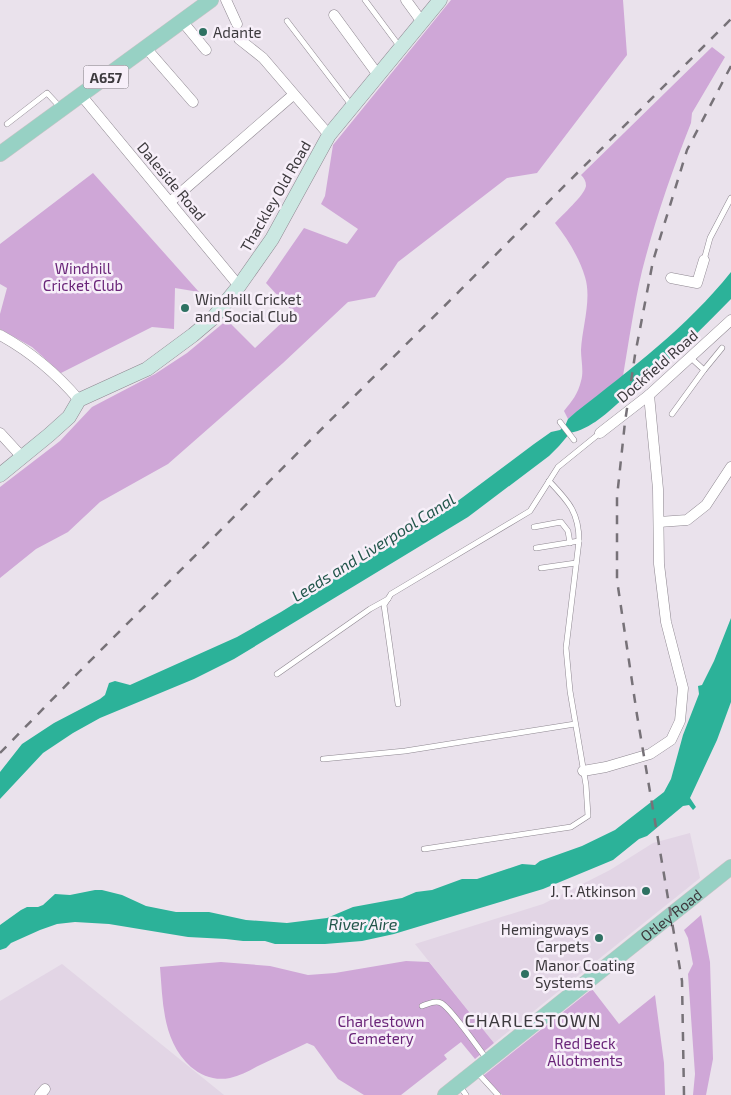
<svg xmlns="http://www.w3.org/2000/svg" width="731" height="1095" font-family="'Exo 2',sans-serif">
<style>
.built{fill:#e2d5e5}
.green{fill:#cfa7d7}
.water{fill:#2cb299}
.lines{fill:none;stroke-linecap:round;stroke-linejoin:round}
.lane-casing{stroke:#8e8790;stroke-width:6}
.street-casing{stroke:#8e8790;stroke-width:11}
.secondary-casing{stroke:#8e8790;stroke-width:15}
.primary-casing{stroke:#c5c4c5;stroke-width:16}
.lane{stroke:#fff;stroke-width:5}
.street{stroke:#fff;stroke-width:10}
.secondary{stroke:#cbe8e2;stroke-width:14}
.primary{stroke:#97d1c4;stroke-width:15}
.rail{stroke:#777278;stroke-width:2.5;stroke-dasharray:9 9;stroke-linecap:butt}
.poi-dot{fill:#2e7162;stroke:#f7eff9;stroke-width:2}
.labels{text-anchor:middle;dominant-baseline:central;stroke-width:5;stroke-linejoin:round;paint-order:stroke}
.shield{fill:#f7eff9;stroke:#757076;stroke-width:1}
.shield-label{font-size:14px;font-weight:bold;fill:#3d3a3e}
.poi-label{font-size:15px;fill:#3d3a3e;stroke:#f7eff9;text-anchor:start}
.street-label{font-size:15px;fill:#3d3a3e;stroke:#f7eff9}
.park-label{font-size:15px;fill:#6a2579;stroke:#f7eff9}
.water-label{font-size:16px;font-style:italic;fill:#22564b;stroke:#f7eff9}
.quarter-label{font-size:18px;letter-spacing:1px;fill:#3d3a3e;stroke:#f7eff9}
</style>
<rect width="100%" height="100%" fill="#eae2ec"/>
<!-- built -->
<g class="built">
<polygon points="690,833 700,878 494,1043 415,944 543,904 610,870 653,843"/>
<polygon points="62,964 224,1095 0,1095 0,1001"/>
</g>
<!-- green -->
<g class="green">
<polygon points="451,0 623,0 627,55 537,173 507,178 398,262 375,297 348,302 283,363 168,464 100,502 68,532 36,549 0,578 0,487 60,441 92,407 155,374 187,353 227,320 255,348 293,312 266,283 304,228 347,244 358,229 321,204 325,196 333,145"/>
<path d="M712,47L725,57L692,113L691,123C672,171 655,220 642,271C634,305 629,341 623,376L568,419L564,411C572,401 578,394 581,381C584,372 581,360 581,350C582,328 592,299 585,277C579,257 567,238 555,223C562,215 584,196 586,186C586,181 584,178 581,175Z"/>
<polygon points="93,173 199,292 175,288 174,329 152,327 61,373 32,347 0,329 0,314 7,288 0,284 0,244"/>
<polygon points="701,915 710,962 713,1059 706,1095 693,1095 695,1074 688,974 693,964 688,938 684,930"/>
<path d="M406,961L429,962L494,1043L475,1059L461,1042L444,1055L447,1059L401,1095H364L338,1079L314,1046L307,1043C291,1051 274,1058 258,1066C249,1071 240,1076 230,1078C215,1081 202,1076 191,1067C162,1041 163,1002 160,967L221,962L270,966L308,975L335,973Z"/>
<polygon points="592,989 619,1024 655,995 664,1063 665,1095 502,1095 483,1076"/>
</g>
<!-- water -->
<g class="water">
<path d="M731,272V299C696,335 663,367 624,398C608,412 591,429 570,433L559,446L549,456L468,517L234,659L194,679L100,718L73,733L43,753L0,799V772L22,744L54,723L100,699L105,695L109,683L115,681L130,685L237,637L281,612L451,506L534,444L551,432L560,430L565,426L568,419L576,412C631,369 687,327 731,272Z"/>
<polygon points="731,618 731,702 717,740 690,798 696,807 693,810 689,805 683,806 647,836 639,839 613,860 601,865 543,889 394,934 362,941 325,944 275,944 265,941 243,941 226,939 188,937 109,924 75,922 57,924 40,930 11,943 6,948 0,950 0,925 21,910 27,907 38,907 43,905 55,894 70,895 95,890 102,890 122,895 146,906 176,912 209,912 246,920 287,923 327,918 353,907 402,898 416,892 432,890 462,879 477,879 522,864 535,865 540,861 582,846 615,830 664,792 671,779 683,735 699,694 698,686 702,685 714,661"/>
</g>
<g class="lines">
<defs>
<g id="lane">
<polyline points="365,0 400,47"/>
<polyline points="287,21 352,106"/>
<polyline points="7,124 47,93 60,107"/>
<polyline points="704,260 710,238 731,198"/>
<polyline points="691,358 704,370"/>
<polyline points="672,414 704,370 722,348"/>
<polyline points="560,422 574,440"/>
<polyline points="534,527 561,522 568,531 570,543"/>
<polyline points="536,548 579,541"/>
<polyline points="541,568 576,563"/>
<polyline points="277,674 370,609 388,599"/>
<polyline points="398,704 384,605 391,594 530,511 558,467 600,433"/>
<polyline points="323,759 405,751 575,724"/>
<path d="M424,849L571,827L588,816L586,785L570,691L566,648L579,541C579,512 568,501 549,481"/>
<path d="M422,1006C428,1004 435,1000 441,1003C451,1008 478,1048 486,1058"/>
<polyline points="476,1071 498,1095"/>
<polyline points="459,1085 466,1095"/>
</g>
<g id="street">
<polyline points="226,0 237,24"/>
<polyline points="406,0 422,22"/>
<polyline points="334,15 378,75"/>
<polyline points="182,21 206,50"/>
<polyline points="239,39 263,58 329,135"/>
<polyline points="146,48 193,102"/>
<polyline points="81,95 239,286"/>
<polyline points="170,202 293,95"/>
<polyline points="671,278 697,283 704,260"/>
<path d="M0,335C31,352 56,373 79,400"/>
<polyline points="0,433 22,457"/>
<polyline points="600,433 649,395 731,320"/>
<polyline points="659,522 687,520 706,505 731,467"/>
<polyline points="583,771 606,767 650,754 671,740 680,721 683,688 666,622 659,564 658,489 649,395"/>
<polyline points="40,1095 45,1089"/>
</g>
<polyline id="secondary" points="0,475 49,435 69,417 79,400 147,369 193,335 213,318 239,286 272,239 329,135 440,0"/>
<g id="primary">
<polyline points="0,154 211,0"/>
<path id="s1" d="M445,1095L731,867"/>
</g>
</defs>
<!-- lane casing -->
<use href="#lane" class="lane-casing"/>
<!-- street casing -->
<use href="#street" class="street-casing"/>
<!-- secondary casing -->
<use href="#secondary" class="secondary-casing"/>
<!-- primary casing -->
<use href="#primary" class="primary-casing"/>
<!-- lane -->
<use href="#lane" class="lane"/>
<!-- street -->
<use href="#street" class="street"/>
<!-- secondary -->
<use href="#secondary" class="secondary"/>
<!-- primary -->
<use href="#primary" class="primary"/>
<!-- rail -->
<g class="rail">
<polyline points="0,753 79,672 731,19"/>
<polyline points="684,1095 682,981 637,715 617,580 617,497 625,422 635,355 653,261 687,150 731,66"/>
</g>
</g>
<!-- markers -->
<g class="poi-dot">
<circle cx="203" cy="32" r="5"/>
<circle cx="185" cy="308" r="5"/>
<circle cx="646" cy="891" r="5"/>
<circle cx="599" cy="938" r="5"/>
<circle cx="525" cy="974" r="5"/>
</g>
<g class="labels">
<!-- shield labels -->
<rect class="shield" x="83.5" y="65.5" width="45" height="23" rx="4"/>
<g class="shield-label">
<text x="106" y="77">A657</text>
</g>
<!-- poi labels -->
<g class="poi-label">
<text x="213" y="32">Adante</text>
<text x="195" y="299">Windhill Cricket<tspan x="195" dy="17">and Social Club</tspan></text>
<text x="636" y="891" text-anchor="end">J. T. Atkinson</text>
<text x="589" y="929" text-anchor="end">Hemingways<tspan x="589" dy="17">Carpets</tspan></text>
<text x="535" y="965">Manor Coating<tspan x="535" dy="17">Systems</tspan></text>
</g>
<!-- street labels -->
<g class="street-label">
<text transform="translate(172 181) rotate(50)">Daleside Road</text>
<text transform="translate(275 196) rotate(-60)">Thackley Old Road</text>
<text transform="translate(657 366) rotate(-41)">Dockfield Road</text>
<text stroke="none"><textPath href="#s1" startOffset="289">Otley Road</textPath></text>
</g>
<!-- park labels -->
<g class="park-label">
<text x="83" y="268">Windhill<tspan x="83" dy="17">Cricket Club</tspan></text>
<text x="381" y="1021">Charlestown<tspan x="381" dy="17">Cemetery</tspan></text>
<text x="585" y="1043">Red Beck<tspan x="585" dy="17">Allotments</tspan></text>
</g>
<!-- water labels -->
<g class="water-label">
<text transform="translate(373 547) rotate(-32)">Leeds and Liverpool Canal</text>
<text x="363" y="923">River Aire</text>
</g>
<!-- quarter labels -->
<g class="quarter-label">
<text x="533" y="1020">CHARLESTOWN</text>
</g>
</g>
</svg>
